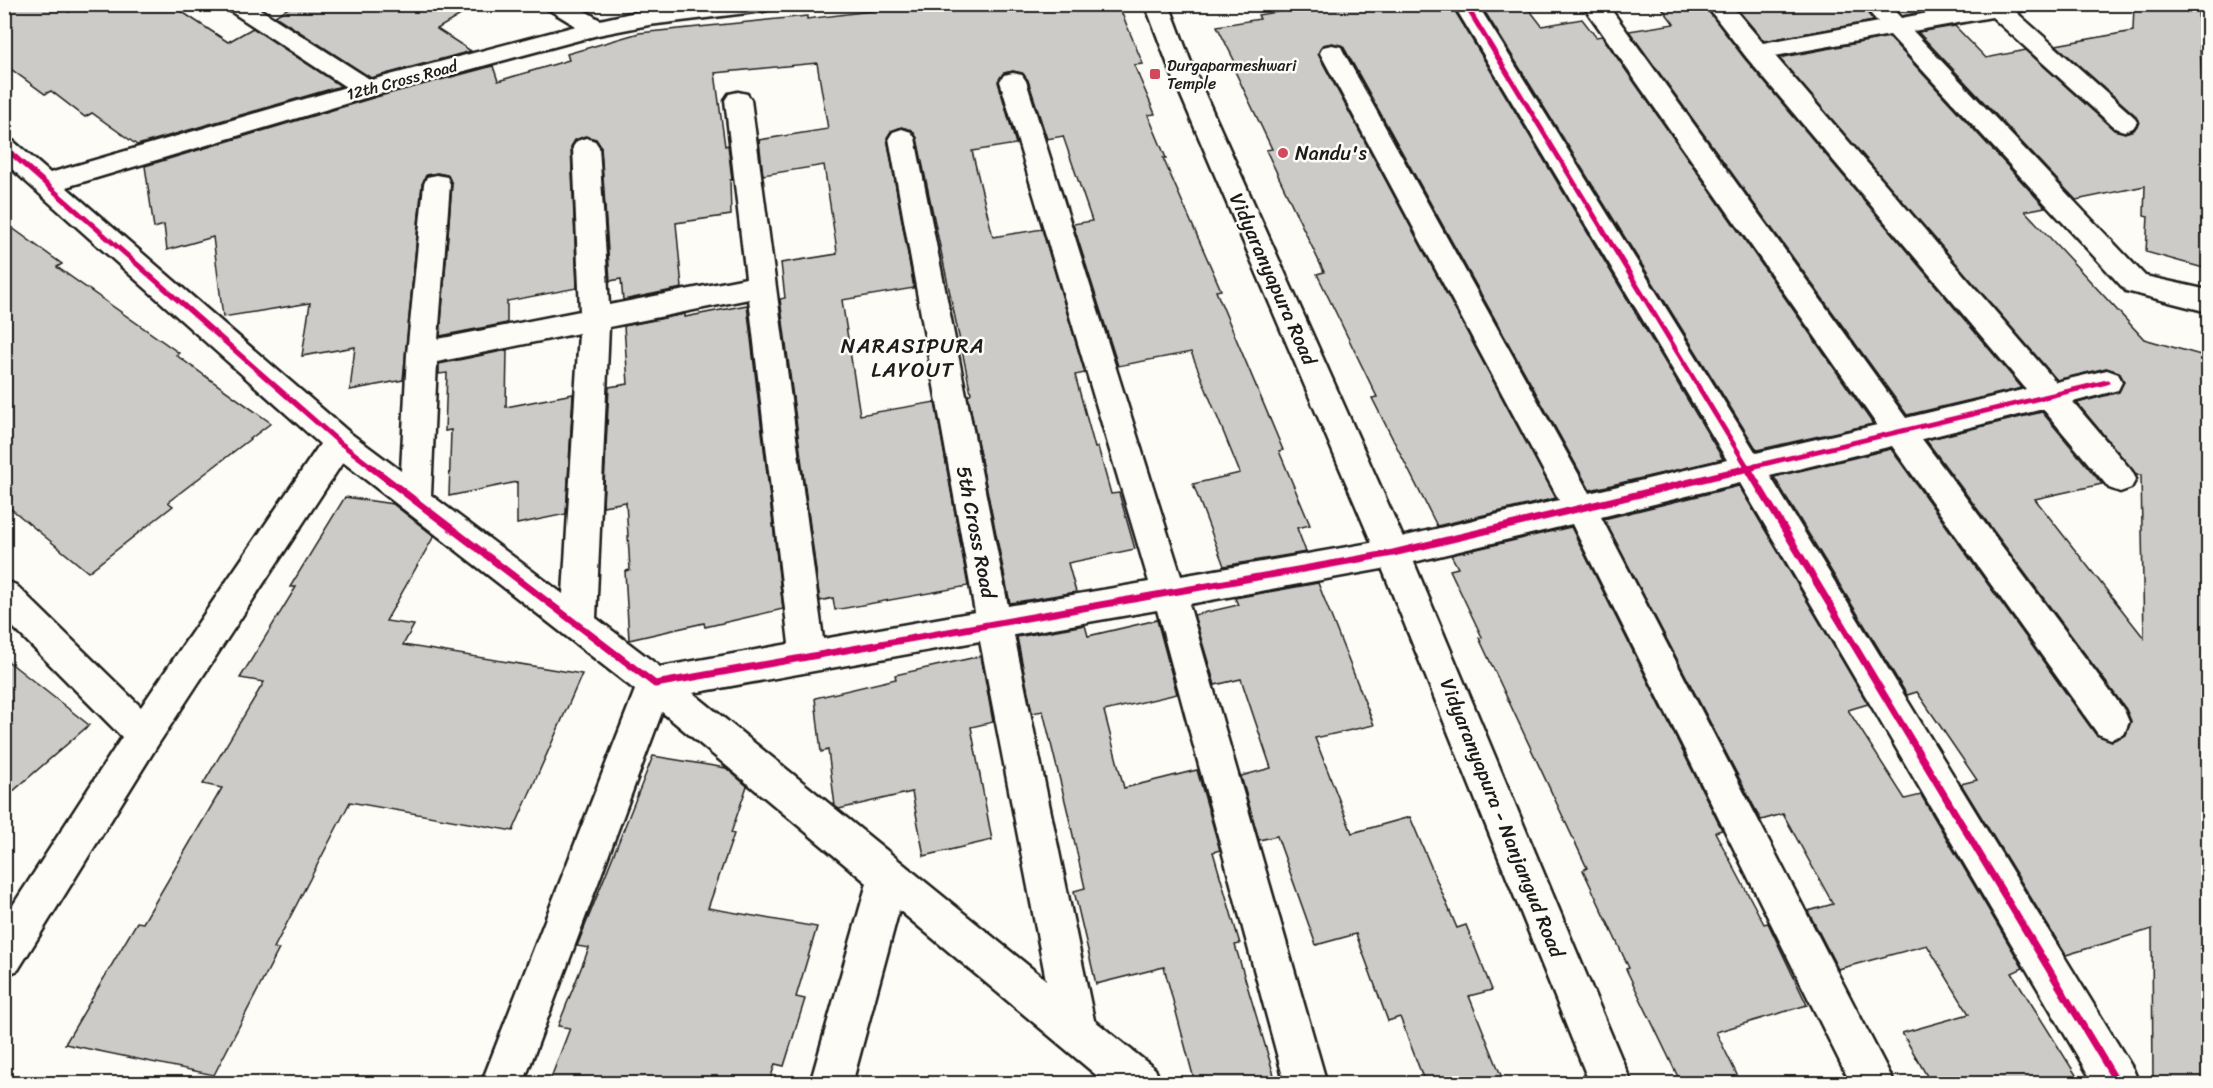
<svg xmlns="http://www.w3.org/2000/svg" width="2213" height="1088" font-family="Sriracha,sans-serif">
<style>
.building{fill:#cccbc8;stroke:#1c1c1c;stroke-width:1.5}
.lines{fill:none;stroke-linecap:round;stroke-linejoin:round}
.street-casing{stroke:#1c1c1c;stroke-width:5}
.secondary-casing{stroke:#1c1c1c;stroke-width:5}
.street{fill:#fdfcf7;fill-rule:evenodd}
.secondary{fill:#fdfcf7;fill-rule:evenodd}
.cycleway-far1-casing{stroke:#fdfcf7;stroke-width:8}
.cycleway-casing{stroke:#fdfcf7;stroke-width:10}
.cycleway-far1{stroke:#d6006c;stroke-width:5}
.cycleway{stroke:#d6006c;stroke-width:7}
.poi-dot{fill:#d1495b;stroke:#fdfcf7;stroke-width:2}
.labels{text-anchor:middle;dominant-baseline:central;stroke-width:5;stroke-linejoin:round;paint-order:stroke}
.far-poi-label{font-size:16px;fill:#1c1c1c;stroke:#fdfcf7;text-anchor:start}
.far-street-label{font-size:16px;fill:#1c1c1c;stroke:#fdfcf7}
.poi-label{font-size:20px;fill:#1c1c1c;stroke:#fdfcf7;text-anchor:start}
.street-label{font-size:20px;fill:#1c1c1c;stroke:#fdfcf7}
.neighbourhood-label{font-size:21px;letter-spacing:1.5px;fill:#1c1c1c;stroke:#fdfcf7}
</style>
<rect width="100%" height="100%" fill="#fdfcf7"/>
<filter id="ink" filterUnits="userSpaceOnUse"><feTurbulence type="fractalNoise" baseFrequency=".0167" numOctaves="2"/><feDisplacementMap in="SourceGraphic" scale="12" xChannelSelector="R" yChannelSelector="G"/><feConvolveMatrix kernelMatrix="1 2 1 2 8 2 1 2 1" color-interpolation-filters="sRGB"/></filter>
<g filter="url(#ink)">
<!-- building -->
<g class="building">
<polygon points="4,4 58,4 69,12 84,4 170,4 228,42 253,28 341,86 137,145 92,113 85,117 51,91 45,94 4,64"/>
<polygon points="295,4 479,4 437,29 471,51 371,78 275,16"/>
<polygon points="927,4 1118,4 1143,64 1134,65 1155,114 1148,115 1166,158 1163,158 1221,290 1216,291 1283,450 1279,451 1310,525 1297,528 1306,552 1224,566 1193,484 1240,473 1191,352 1118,366 1073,224 1092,221 1063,136 1047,139 1028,80 1022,73 1013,71 1004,73 998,82 1016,144 972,151 993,237 1042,229 1085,373 1075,375 1095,448 1098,447 1111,494 1119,493 1135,549 1068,563 1076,592 1010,603 968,396 971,393 917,138 912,130 901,127 891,131 887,138 914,288 842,300 860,415 935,402 968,586 835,610 833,598 820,601 780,299 785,298 781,263 837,254 836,244 824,165 763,175 759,140 828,129 817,63 715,73 725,146 728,145 732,180 730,180 731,215 676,223 682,288 623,300 621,279 610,281 601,147 596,139 585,136 575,140 571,147 577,288 507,301 507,323 440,336 452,184 447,175 437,173 427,175 422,184 403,380 350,390 355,347 302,356 310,303 223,317 213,237 167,250 164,225 154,228 145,166 376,97 493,66 498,81 569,60 567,54 639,33 807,16 807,19"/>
<polygon points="1323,4 1454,4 1453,8 1723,459 1590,490 1343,46 1332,43 1323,45 1318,54 1556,498 1437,526 1372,398 1377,397 1317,274 1324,272 1266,150 1272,149 1231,63 1235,62 1217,26 1260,19 1258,15"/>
<polygon points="1480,4 1525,4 1542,26 1582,19 1596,37 1602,36 1873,424 1757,450"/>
<polygon points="1659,4 1703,4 1745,59 2022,388 1907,415 1629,31 1674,24"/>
<polygon points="1733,4 1860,4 1874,21 1764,41"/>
<polygon points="1892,4 1933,4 1938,9 1902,16"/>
<polygon points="2134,4 2181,4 2198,9 2207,176 2207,269 2146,252 2148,216 2144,215 2145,186 2076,200 1918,32 1955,26 1986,58 2026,50 2114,130 2125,133 2134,130 2139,123 2135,115 2056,45 2133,31"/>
<polygon points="1889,37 2045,207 2025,211 2144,339 2208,357 2208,1083 2153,1083 2152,929 2066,955 1961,784 1977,780 1917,692 1907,695 1774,477 1891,449 2096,735 2112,741 2126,735 2131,721 2126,709 1926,440 2042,412 2102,484 2035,499 2144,638 2141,475 2137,475 2077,403 2119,392 2124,381 2119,372 2106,368 2057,380 1779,58"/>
<polygon points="4,222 62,264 57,267 179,353 176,355 271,423 168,502 173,506 88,572 4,503"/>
<polygon points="747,305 783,609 705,627 704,623 629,640 625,571 630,570 626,502 603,506 609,387 628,384 624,326 685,314 685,317"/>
<polygon points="507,350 506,407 573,394 566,514 517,524 517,482 449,496 451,430 445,431 447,373 439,374 439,364"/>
<polygon points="1739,486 1868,704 1848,710 1905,799 1921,795 2023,968 2012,973 2081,1083 1931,1083 1902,1033 1969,1014 1927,945 1838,969 1808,911 1833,904 1783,814 1761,820 1604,519"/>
<polygon points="345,497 393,504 434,536 386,621 414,625 403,645 582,674 513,831 350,802 274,948 279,949 214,1075 65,1044 137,922 143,923 222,788 203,784 264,682 240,678 296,587 290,587"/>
<polygon points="1571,527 1722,830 1715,832 1764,924 1768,923 1807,1005 1716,1032 1741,1083 1681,1083 1626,969 1629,968 1583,870 1587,868 1479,638 1482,637 1450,570 1458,568 1451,555"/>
<polygon points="1318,583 1374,725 1315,738 1352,833 1410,817 1457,928 1466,925 1492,990 1469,996 1504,1083 1425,1083 1400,1017 1388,1021 1356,934 1316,945 1277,836 1259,840 1241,776 1271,768 1241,679 1215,685 1194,615 1238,605 1235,598"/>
<polygon points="1157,620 1177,694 1104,711 1124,788 1197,770 1220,850 1213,852 1240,944 1235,945 1274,1075 1244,1083 1195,1083 1164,967 1096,984 1074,891 1085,888 1067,809 1043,711 1032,713 1017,637 1085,625 1088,636"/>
<polygon points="981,656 993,722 971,727 992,840 924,856 912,792 839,809 835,806 828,750 821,752 815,698 896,679 895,675"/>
<polygon points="4,658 89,725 4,799"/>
<polygon points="653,756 726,768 747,786 731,833 734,834 708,908 817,927 796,997 805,999 784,1066 775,1064 769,1083 549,1083 570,1028 558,1026 589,948 577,946"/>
</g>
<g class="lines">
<defs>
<path id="street" d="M223,4H252L371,80L576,26L548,9L544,4H574L600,20L649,9L693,4H775L771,9L763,11L649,25L598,35L375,95L66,187L350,433L401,471L407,354L424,184L427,177L437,175L447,177L450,184L438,339L580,311L573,147L577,141L586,138L595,141L599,147L609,305L746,278L725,100L729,94L738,92L747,94L751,100L823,639L975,612L889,138L893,132L902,129L911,132L915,138L1008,606L1149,582L1000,81L1004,75L1013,73L1022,75L1026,81L1181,576L1393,539L1559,500L1320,53L1323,47L1332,45L1341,47L1344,53L1589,493L1727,460L1455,7L1457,4H1477L1479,7L1756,453L1877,425L1582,4H1607L1906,418L2026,389L1747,58L1705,4H1730L1763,43L1878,22L1862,4H1888L1901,18L1977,4H2033L2029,9L2016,12L2133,116L2137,122L2133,128L2124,131L2115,128L1992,17L1913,31L2145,276L2208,290V312L2126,291L1890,35L1775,56L2056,382L2107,370L2118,374L2122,382L2118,390L2073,402L2131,470L2136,479L2131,488L2120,492L2109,488L2043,409L1922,439L2124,710L2129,722L2124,734L2111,739L2098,734L1892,446L1770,476L2133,1069L2139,1084H2094L1740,483L1601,517L1895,1084H1851L1572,524L1393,567L1189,604L1327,1084H1285L1157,610L1014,635L1094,1020L1155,1069L1161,1084H1107L899,910L852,1084H810L867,883L662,712L523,1084H481L635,690L343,462L157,746L18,970L4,976V919L122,737L4,618V580L16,585L141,707L320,444L4,162V138L13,141L50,173L346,87L227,9ZM749,299L789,644L660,667L596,618L609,327ZM579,333L563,594L431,495L437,362ZM980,641L1046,980L693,693Z"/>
<polygon id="secondary" points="1145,4 1169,4 1192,65 1410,553 1632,1084 1590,1084 1376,553 1168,65"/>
</defs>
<!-- street casing -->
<use href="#street" class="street-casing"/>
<!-- secondary casing -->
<use href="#secondary" class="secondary-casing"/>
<!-- street -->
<use href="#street" class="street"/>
<!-- secondary -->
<use href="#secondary" class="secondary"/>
<defs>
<g id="cycleway-far1">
<polyline points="1467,7 1748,468"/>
<polyline points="4,147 339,442 373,468"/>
<polyline points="1747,468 2107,382"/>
</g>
<g id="cycleway">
<polyline points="371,467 655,684 1393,553 1753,467"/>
<polyline points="1747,467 2118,1084"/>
</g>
</defs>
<!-- cycleway-far1 casing -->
<use href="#cycleway-far1" class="cycleway-far1-casing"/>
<!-- cycleway casing -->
<use href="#cycleway" class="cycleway-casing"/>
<!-- cycleway-far1 -->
<use href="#cycleway-far1" class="cycleway-far1"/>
<!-- cycleway -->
<use href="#cycleway" class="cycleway"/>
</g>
</g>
<!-- markers -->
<g class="poi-dot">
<rect x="1149" y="68" width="12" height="12" rx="3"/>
<circle cx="1283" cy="153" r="6"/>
</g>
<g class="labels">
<!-- far-poi labels -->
<g class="far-poi-label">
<text x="1167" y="65">Durgaparmeshwari<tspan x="1167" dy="18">Temple</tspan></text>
</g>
<!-- far-street labels -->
<g class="far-street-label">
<text transform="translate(402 80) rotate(-15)">12th Cross Road</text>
</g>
<!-- poi labels -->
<g class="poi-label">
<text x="1295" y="153">Nandu's</text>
</g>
<!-- street labels -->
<g class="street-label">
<text transform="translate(1273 279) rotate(66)">Vidyaranyapura Road</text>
<text transform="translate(976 532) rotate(79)">5th Cross Road</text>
<text transform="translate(1502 818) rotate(68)">Vidyaranyapura - Nanjangud Road</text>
</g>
<!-- neighbourhood labels -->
<g class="neighbourhood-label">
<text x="913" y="346">NARASIPURA<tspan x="913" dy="24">LAYOUT</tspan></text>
</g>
</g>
<!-- margin -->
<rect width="2213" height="1088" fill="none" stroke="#fdfcf7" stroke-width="24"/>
<rect x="12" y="12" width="2189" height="1064" fill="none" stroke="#1c1c1c" stroke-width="2" filter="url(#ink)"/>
</svg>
